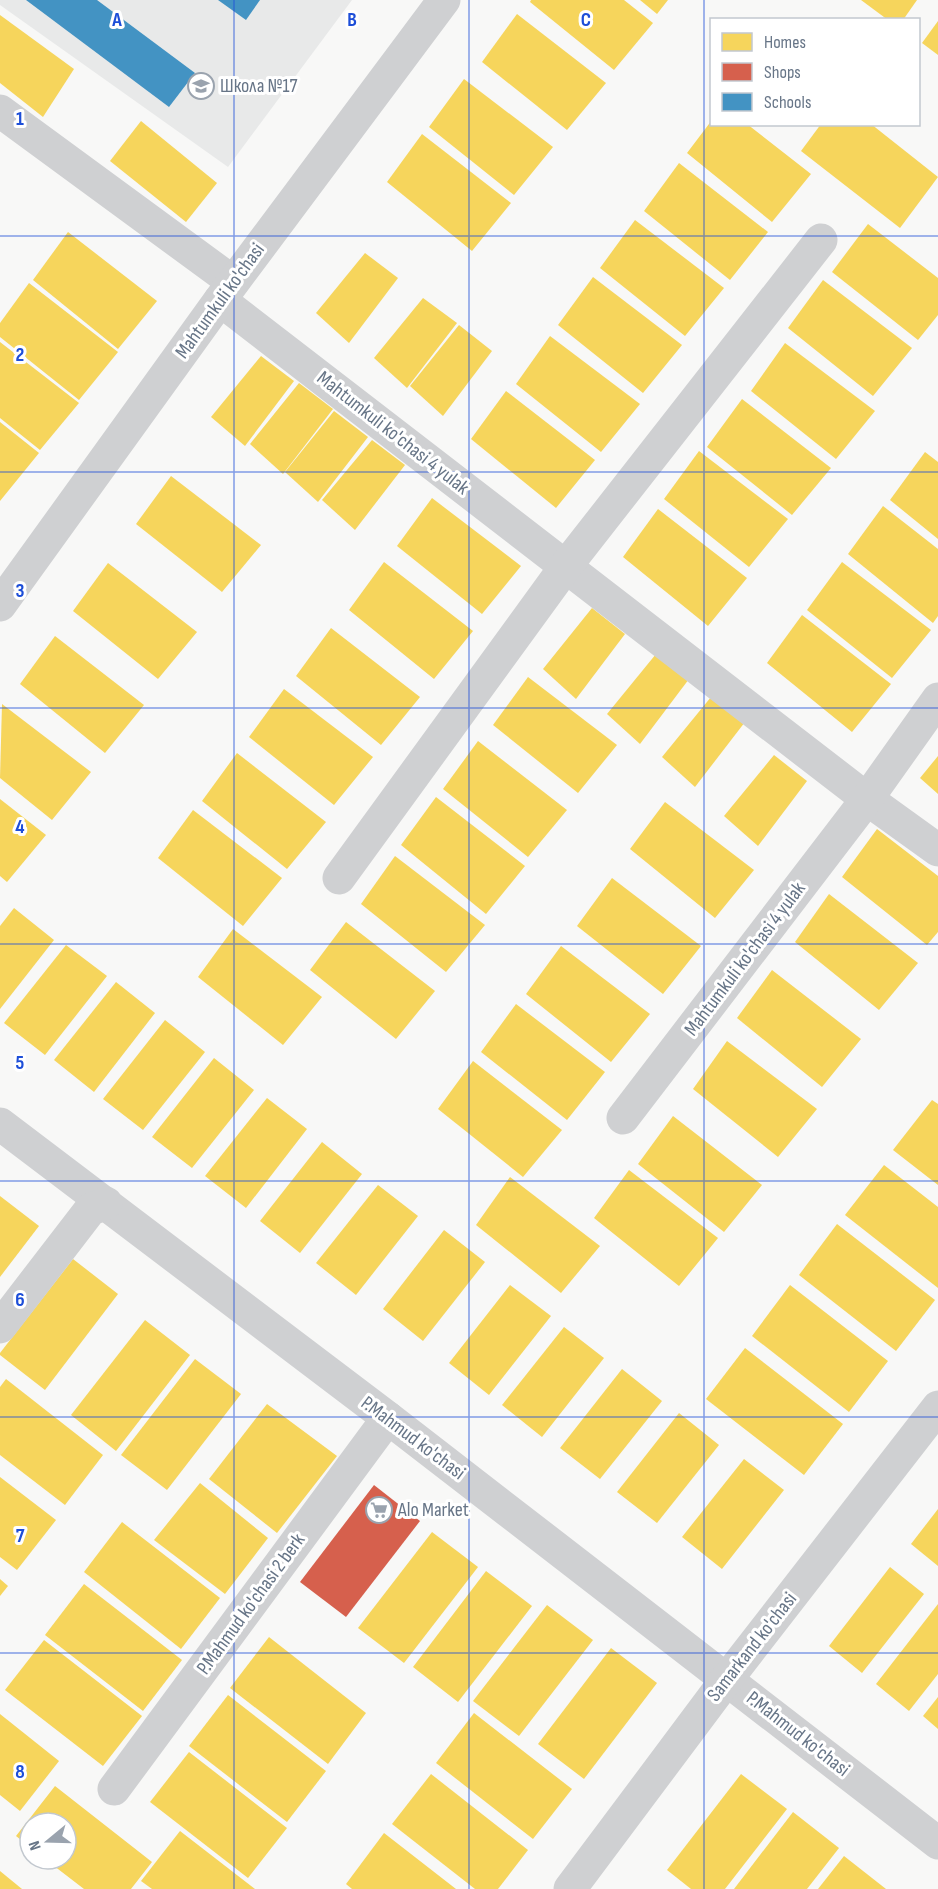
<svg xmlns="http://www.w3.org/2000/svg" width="938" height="1889" font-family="'Sofia Sans Condensed',sans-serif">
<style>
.built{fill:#e8e9e9}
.homes{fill:#f6d55c}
.shops{fill:#d6604d}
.schools{fill:#4393c3}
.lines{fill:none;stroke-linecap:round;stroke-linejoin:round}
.minor{stroke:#cfd0d2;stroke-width:33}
.grid{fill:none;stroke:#1d4ed8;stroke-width:1.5;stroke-opacity:0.55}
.labels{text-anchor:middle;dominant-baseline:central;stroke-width:6;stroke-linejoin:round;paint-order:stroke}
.poi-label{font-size:20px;fill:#677587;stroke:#fff;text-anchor:start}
.street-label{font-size:20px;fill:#677587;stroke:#fff}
.grid-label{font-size:20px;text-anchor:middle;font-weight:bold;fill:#1d4ed8;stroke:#fff;stroke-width:6;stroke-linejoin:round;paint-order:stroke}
</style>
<rect width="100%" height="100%" fill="#f8f8f7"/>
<!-- built -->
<polygon class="built" points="0,0 352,0 228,167 0,5"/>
<!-- homes -->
<g class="homes">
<polygon points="531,0 624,0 653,23 614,70 530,2"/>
<polygon points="640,0 668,0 657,14"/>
<polygon points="861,0 917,0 903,20 888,20"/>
<polygon points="517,14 606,83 567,130 482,62"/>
<polygon points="0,15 74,69 43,117 0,83"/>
<polygon points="938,21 938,55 922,43"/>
<polygon points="464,79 553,147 514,195 429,127"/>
<polygon points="712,120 712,124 747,124 811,174 772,222 687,153"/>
<polygon points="141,121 217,183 186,222 110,161"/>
<polygon points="821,124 871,124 938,177 900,228 801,151"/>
<polygon points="422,134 511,203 472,251 387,182"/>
<polygon points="679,163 768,232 730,280 644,211"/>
<polygon points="635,220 724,288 685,336 600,268"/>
<polygon points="868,224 938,278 938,315 918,340 832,272"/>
<polygon points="68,232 157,301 118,349 33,280"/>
<polygon points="365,253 398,278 349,343 316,313"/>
<polygon points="593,277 682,345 643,393 558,325"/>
<polygon points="823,280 912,348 873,396 788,328"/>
<polygon points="29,283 118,352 79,400 0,337 0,323"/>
<polygon points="423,298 457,323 407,388 374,358"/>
<polygon points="459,325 492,351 443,416 410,386"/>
<polygon points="550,336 640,404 601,452 516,384"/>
<polygon points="0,342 79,403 40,450 0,418"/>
<polygon points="785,343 875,411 836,459 751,391"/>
<polygon points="261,356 294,381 245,446 211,417"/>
<polygon points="299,383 333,409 283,474 250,444"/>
<polygon points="506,391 595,460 556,508 471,439"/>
<polygon points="742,399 831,468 792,515 707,447"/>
<polygon points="334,411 368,437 318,502 285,472"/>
<polygon points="0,422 39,453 0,501"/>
<polygon points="372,440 405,465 355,530 322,500"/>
<polygon points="699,451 788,519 749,567 664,499"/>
<polygon points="925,452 938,462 938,539 890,500"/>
<polygon points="171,476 261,545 222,592 136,524"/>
<polygon points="432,498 521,566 482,614 397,546"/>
<polygon points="883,506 938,549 938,616 933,623 848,554"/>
<polygon points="658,509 747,578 708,626 623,557"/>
<polygon points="384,562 473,631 434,679 349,610"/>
<polygon points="842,562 931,630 892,678 807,610"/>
<polygon points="108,563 197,632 158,679 73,611"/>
<polygon points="592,608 625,634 576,699 543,669"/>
<polygon points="802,615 891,684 852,732 767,663"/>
<polygon points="331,628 420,697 381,745 296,676"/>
<polygon points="55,636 144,705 105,753 20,684"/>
<polygon points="656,654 689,679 640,744 607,714"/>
<polygon points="528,677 617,745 578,793 493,725"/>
<polygon points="284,689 373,757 334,805 249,737"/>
<polygon points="711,697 745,722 695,787 662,757"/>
<polygon points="2,704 91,772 52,820 0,778"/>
<polygon points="478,741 567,810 528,857 443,789"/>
<polygon points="237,753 326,822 287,869 202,801"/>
<polygon points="774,755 807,781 758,846 724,816"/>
<polygon points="938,756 938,794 920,778"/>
<polygon points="436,797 525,866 486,914 401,845"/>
<polygon points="0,799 46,835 7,882 0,876"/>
<polygon points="665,802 754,870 715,918 630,849"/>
<polygon points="193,810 282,878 243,926 158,858"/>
<polygon points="877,829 938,876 938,932 927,945 842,877"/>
<polygon points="395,856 485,925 446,972 361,904"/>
<polygon points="612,878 701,946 663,994 577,926"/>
<polygon points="829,894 918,963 879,1010 795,942"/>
<polygon points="14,908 54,940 0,1009 0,926"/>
<polygon points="346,922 435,991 396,1039 310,970"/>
<polygon points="233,929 322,997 283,1045 198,977"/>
<polygon points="66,945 107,976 45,1055 4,1023"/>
<polygon points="561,946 650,1014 611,1062 526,994"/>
<polygon points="772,970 861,1039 822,1087 737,1018"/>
<polygon points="116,982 155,1013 94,1092 54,1060"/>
<polygon points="516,1004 605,1072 567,1120 481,1052"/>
<polygon points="165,1020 205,1052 143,1130 103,1099"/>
<polygon points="727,1041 817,1109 778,1157 693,1089"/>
<polygon points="214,1058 254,1090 192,1168 152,1137"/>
<polygon points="473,1061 562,1130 523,1177 438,1109"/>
<polygon points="267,1098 307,1129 246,1208 205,1176"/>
<polygon points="932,1100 938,1104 938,1185 893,1150"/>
<polygon points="673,1116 762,1185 724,1232 638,1164"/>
<polygon points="322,1142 362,1174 300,1253 260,1221"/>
<polygon points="884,1165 938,1207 938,1288 845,1215"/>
<polygon points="629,1170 718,1238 679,1286 594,1218"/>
<polygon points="510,1177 600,1246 561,1293 476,1225"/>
<polygon points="378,1185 418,1216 356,1295 316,1263"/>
<polygon points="0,1196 39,1226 0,1277"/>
<polygon points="837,1224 935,1300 896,1351 799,1275"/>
<polygon points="444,1230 485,1262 423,1341 383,1309"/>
<polygon points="73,1259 118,1294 45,1390 0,1355 0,1353"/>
<polygon points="510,1285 551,1316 489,1395 449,1363"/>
<polygon points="790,1285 888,1361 849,1412 752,1336"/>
<polygon points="145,1320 190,1355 116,1451 71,1415"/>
<polygon points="564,1327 604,1358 542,1437 502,1405"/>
<polygon points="745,1348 843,1424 804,1475 706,1399"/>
<polygon points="195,1359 241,1394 167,1490 121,1455"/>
<polygon points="622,1369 662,1401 600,1479 560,1448"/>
<polygon points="6,1379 103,1455 65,1505 0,1455 0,1387"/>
<polygon points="267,1404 337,1456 277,1533 209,1479"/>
<polygon points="679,1413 719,1445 657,1523 617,1492"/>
<polygon points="744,1459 784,1490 722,1569 682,1537"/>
<polygon points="0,1477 56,1520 17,1570 0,1557"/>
<polygon points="200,1483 268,1538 225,1594 154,1540"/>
<polygon points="938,1509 938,1566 911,1544"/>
<polygon points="122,1522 220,1598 181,1649 84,1572"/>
<polygon points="432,1532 478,1567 404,1663 358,1628"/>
<polygon points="890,1567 924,1594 862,1673 829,1646"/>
<polygon points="486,1571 532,1606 458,1702 413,1667"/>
<polygon points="0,1579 8,1586 0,1596"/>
<polygon points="84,1584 182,1660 143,1711 45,1635"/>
<polygon points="938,1604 938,1674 909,1711 876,1684"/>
<polygon points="547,1605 593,1640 519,1736 473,1701"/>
<polygon points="269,1637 366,1713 328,1764 230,1688"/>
<polygon points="44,1640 142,1716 103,1766 5,1690"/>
<polygon points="611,1648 657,1683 584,1779 538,1744"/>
<polygon points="228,1695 326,1771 287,1822 189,1746"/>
<polygon points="938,1697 938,1729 923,1716"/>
<polygon points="474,1713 572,1789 533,1839 436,1763"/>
<polygon points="0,1714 59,1761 20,1811 0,1795"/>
<polygon points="189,1752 287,1828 248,1878 150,1802"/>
<polygon points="431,1774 528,1850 498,1889 475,1889 392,1824"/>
<polygon points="741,1774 787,1809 725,1889 691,1889 667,1870"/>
<polygon points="55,1786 152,1862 131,1889 84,1889 45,1859 66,1859 66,1823 30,1823 30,1847 16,1836"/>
<polygon points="793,1812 839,1848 807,1889 734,1889"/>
<polygon points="180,1831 255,1889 152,1889 141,1881"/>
<polygon points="384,1833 456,1889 352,1889 346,1884"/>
<polygon points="844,1856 886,1889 818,1889"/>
<polygon points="0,1871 22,1889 0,1889"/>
</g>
<!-- shops -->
<polygon class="shops" points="374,1485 420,1521 346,1617 300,1582"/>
<!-- schools -->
<g class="schools">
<polygon points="26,0 97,0 195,73 169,107"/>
<polygon points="218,0 260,0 246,20"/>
</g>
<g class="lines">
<!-- minor -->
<g class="minor">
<polyline points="0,111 233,282"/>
<polyline points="220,300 867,799 938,850"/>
<polyline points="0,605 220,300 444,0"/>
<polyline points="339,878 566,566 821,240"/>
<polyline points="623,1118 867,799 938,699"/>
<polyline points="0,1124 388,1418 938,1843"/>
<polyline points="0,1327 90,1210 106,1203"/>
<polyline points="114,1789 388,1418"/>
<polyline points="570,1889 727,1679 938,1407"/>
</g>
</g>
<!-- grid -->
<path class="grid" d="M234,0V1889M469,0V1889M704,0V1889M0,236H938M0,472H938M0,708H938M0,944H938M0,1181H938M0,1417H938M0,1653H938"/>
<!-- icons -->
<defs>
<symbol id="school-ring" viewBox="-11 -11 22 22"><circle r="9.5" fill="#fff" stroke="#9aa3ae" stroke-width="1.5"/><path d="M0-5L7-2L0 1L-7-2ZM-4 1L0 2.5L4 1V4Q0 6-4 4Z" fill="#9aa3ae"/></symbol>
<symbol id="supermarket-ring" viewBox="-11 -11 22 22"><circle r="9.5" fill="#fff" stroke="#9aa3ae" stroke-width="1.5"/><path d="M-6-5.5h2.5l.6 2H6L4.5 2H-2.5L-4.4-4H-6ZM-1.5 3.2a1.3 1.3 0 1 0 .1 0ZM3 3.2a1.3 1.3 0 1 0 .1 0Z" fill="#9aa3ae"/></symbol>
</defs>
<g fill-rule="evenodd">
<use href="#school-ring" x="186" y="71" width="30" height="30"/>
<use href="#supermarket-ring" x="364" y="1495" width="30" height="30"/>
</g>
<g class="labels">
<!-- poi labels -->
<g class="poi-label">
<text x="220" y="86">Школа №17</text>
<text x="398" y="1510">Alo Market</text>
</g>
<!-- street labels -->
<g class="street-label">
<text transform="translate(220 301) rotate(-54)">Mahtumkuli ko'chasi</text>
<text transform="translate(393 433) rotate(38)">Mahtumkuli ko'chasi 4 yulak</text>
<text transform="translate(745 959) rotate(-53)">Mahtumkuli ko'chasi 4 yulak</text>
<text transform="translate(413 1438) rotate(37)">P.Mahmud ko'chasi</text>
<text transform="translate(251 1604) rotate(-54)">P.Mahmud ko'chasi 2 berk</text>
<text transform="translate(752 1647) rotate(-52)">Samarkand ko'chasi</text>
<text transform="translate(798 1734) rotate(38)">P.Mahmud ko'chasi</text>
</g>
</g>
<g class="grid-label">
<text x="117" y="26">A</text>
<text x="352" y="26">B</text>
<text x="586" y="26">C</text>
<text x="20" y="125">1</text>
<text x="20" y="361">2</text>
<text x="20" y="597">3</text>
<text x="20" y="833">4</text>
<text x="20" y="1069">5</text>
<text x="20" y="1306">6</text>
<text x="20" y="1542">7</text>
<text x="20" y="1778">8</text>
</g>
<!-- legend -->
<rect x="710" y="18" width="210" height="108" fill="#ffffff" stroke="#c2c8cf" stroke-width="1.5"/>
<rect x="722" y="33" width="30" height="18" fill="#f6d55c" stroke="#c2c8cf" stroke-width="1.5"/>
<text x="764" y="48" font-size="18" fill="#677587">Homes</text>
<rect x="722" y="63" width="30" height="18" fill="#d6604d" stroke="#c2c8cf" stroke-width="1.5"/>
<text x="764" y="78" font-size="18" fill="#677587">Shops</text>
<rect x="722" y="93" width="30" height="18" fill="#4393c3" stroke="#c2c8cf" stroke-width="1.5"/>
<text x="764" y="108" font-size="18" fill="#677587">Schools</text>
<!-- north arrow -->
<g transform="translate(48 1841) rotate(251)"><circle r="28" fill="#ffffff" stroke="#c2c8cf" stroke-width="1.5"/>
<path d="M0-4.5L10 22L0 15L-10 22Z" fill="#9aa3ae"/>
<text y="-9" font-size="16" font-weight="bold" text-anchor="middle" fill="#677587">N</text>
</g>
</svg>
